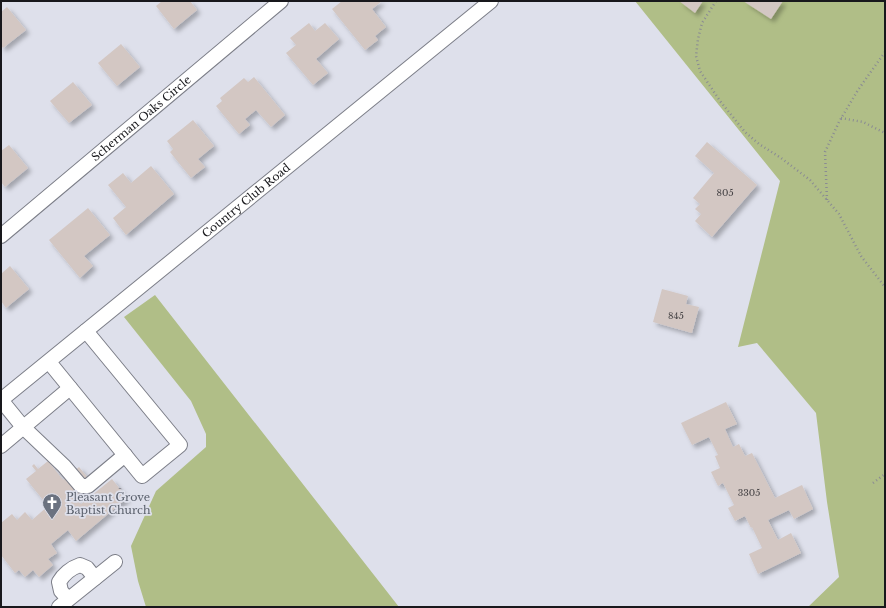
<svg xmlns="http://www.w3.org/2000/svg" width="886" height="608" font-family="'Libre Baskerville',serif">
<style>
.green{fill:#b0be87}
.building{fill:#d3c7c3;filter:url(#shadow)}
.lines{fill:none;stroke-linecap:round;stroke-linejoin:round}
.minor-casing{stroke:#7c7e88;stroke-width:16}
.path{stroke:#8a8b93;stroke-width:2.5;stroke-dasharray:1 3;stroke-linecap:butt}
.minor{stroke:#fff;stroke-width:14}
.labels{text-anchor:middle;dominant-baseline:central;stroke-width:3.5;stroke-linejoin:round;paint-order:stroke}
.number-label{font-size:9px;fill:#474446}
.street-label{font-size:11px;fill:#18181c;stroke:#dee0eb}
.worship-label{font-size:11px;fill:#5b616d;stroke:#dee0eb;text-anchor:start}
</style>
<defs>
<filter id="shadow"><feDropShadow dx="3.5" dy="3.5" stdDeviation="2" flood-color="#0004"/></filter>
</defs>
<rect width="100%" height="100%" fill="#dee0eb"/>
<!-- green -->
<g class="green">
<polygon points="635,1 885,1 885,607 808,607 839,577 827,502 816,413 757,343 738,347 780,181"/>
<polygon points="155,295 399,607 146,607 138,581 131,546 156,491 206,447 206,434 191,401 124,317"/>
</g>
<!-- building -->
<g class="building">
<polygon points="162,1 190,1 197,10 174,29 156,6"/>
<polygon points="342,1 382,1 372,9 386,27 375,36 378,40 365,50 332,9"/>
<polygon points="679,1 703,1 695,13"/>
<polygon points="743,1 783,1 771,19"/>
<polygon points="7,7 26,30 3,48 1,46 1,12"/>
<polygon points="309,23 315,31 325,23 339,39 316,59 328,73 313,85 286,53 296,45 290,38"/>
<polygon points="121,44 140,67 117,86 98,63"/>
<polygon points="254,77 285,115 271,127 256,110 245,119 250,125 239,134 216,106 222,101 220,98 244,78 248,82"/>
<polygon points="73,82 92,105 69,123 50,101"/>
<polygon points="193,120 214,146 198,159 205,167 191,178 170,152 173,149 167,141"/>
<polygon points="707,142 757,185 712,237 695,221 701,214 695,209 700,204 693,198 714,173 695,156"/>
<polygon points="9,145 28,168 5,187 1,182 1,151"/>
<polygon points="151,166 174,194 126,235 113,218 126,207 108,185 123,173 131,183"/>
<polygon points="88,208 110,235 84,256 93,266 80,278 49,240"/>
<polygon points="10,266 29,289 6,308 1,301 1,274"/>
<polygon points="662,289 688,296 686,304 699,307 692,333 653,322"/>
<polygon points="726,402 737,424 725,429 733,447 739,444 745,456 752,453 775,498 802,485 813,509 794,519 789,510 768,520 778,540 791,533 801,553 758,574 749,554 762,548 752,527 751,528 745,516 735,521 728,508 734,505 723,483 718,486 711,472 720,468 715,456 718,455 709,437 692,445 681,423"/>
<polygon points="48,461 63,480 79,467 88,478 76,488 80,494 76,498 81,504 112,479 127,498 76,541 68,530 51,544 57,553 48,559 53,565 39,577 33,570 25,577 19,570 15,573 1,555 1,523 12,514 17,520 25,512 32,520 48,506 26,479 36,471 32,466 34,464 38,469"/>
</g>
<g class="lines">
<defs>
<g id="minor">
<path id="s1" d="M1,236L281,1"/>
<polyline points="49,362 142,476 180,445 86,331"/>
<path id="s2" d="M1,400L491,1"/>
<polyline points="1,400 23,427 64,466 81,486 88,486 125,455"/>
<polyline points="1,446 70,388"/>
<path d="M68,599L61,591L59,582C63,575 71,568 80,565L87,568L95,578"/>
<polyline points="59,607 115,562"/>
</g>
</defs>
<!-- minor casing -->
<use href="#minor" class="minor-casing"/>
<!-- path -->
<g class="path">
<polyline points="716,1 702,23 698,39 696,56 700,71 720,101 745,132 759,144 781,158 810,180 839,214 861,256 885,287"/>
<polyline points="841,118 863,122 885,133"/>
<polyline points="827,200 825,152 839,122 858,90 885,52"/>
<polyline points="873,483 885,474"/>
<polyline points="120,489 120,488"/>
</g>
<!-- minor -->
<use href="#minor" class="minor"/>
</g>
<!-- icons -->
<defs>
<symbol id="church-pin" viewBox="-11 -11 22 30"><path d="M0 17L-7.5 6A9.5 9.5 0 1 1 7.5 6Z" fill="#6b7280" stroke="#dee0eb"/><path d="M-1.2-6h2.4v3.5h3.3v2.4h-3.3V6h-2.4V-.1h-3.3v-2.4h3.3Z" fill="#fff"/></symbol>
</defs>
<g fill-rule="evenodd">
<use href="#church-pin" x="41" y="492" width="22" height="30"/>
</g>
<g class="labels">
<!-- number labels -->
<g class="number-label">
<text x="725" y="192">805</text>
<text x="676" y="315">845</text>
<text x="749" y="492">3305</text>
</g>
<!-- street labels -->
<g class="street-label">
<text stroke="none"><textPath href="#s1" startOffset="183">Scherman Oaks Circle</textPath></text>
<text stroke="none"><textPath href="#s2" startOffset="316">Country Club Road</textPath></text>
</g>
<!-- worship labels -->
<g class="worship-label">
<text x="66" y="497">Pleasant Grove<tspan x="66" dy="13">Baptist Church</tspan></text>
</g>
</g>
<!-- border -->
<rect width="886" height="608" fill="none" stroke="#18181c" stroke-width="4"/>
</svg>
